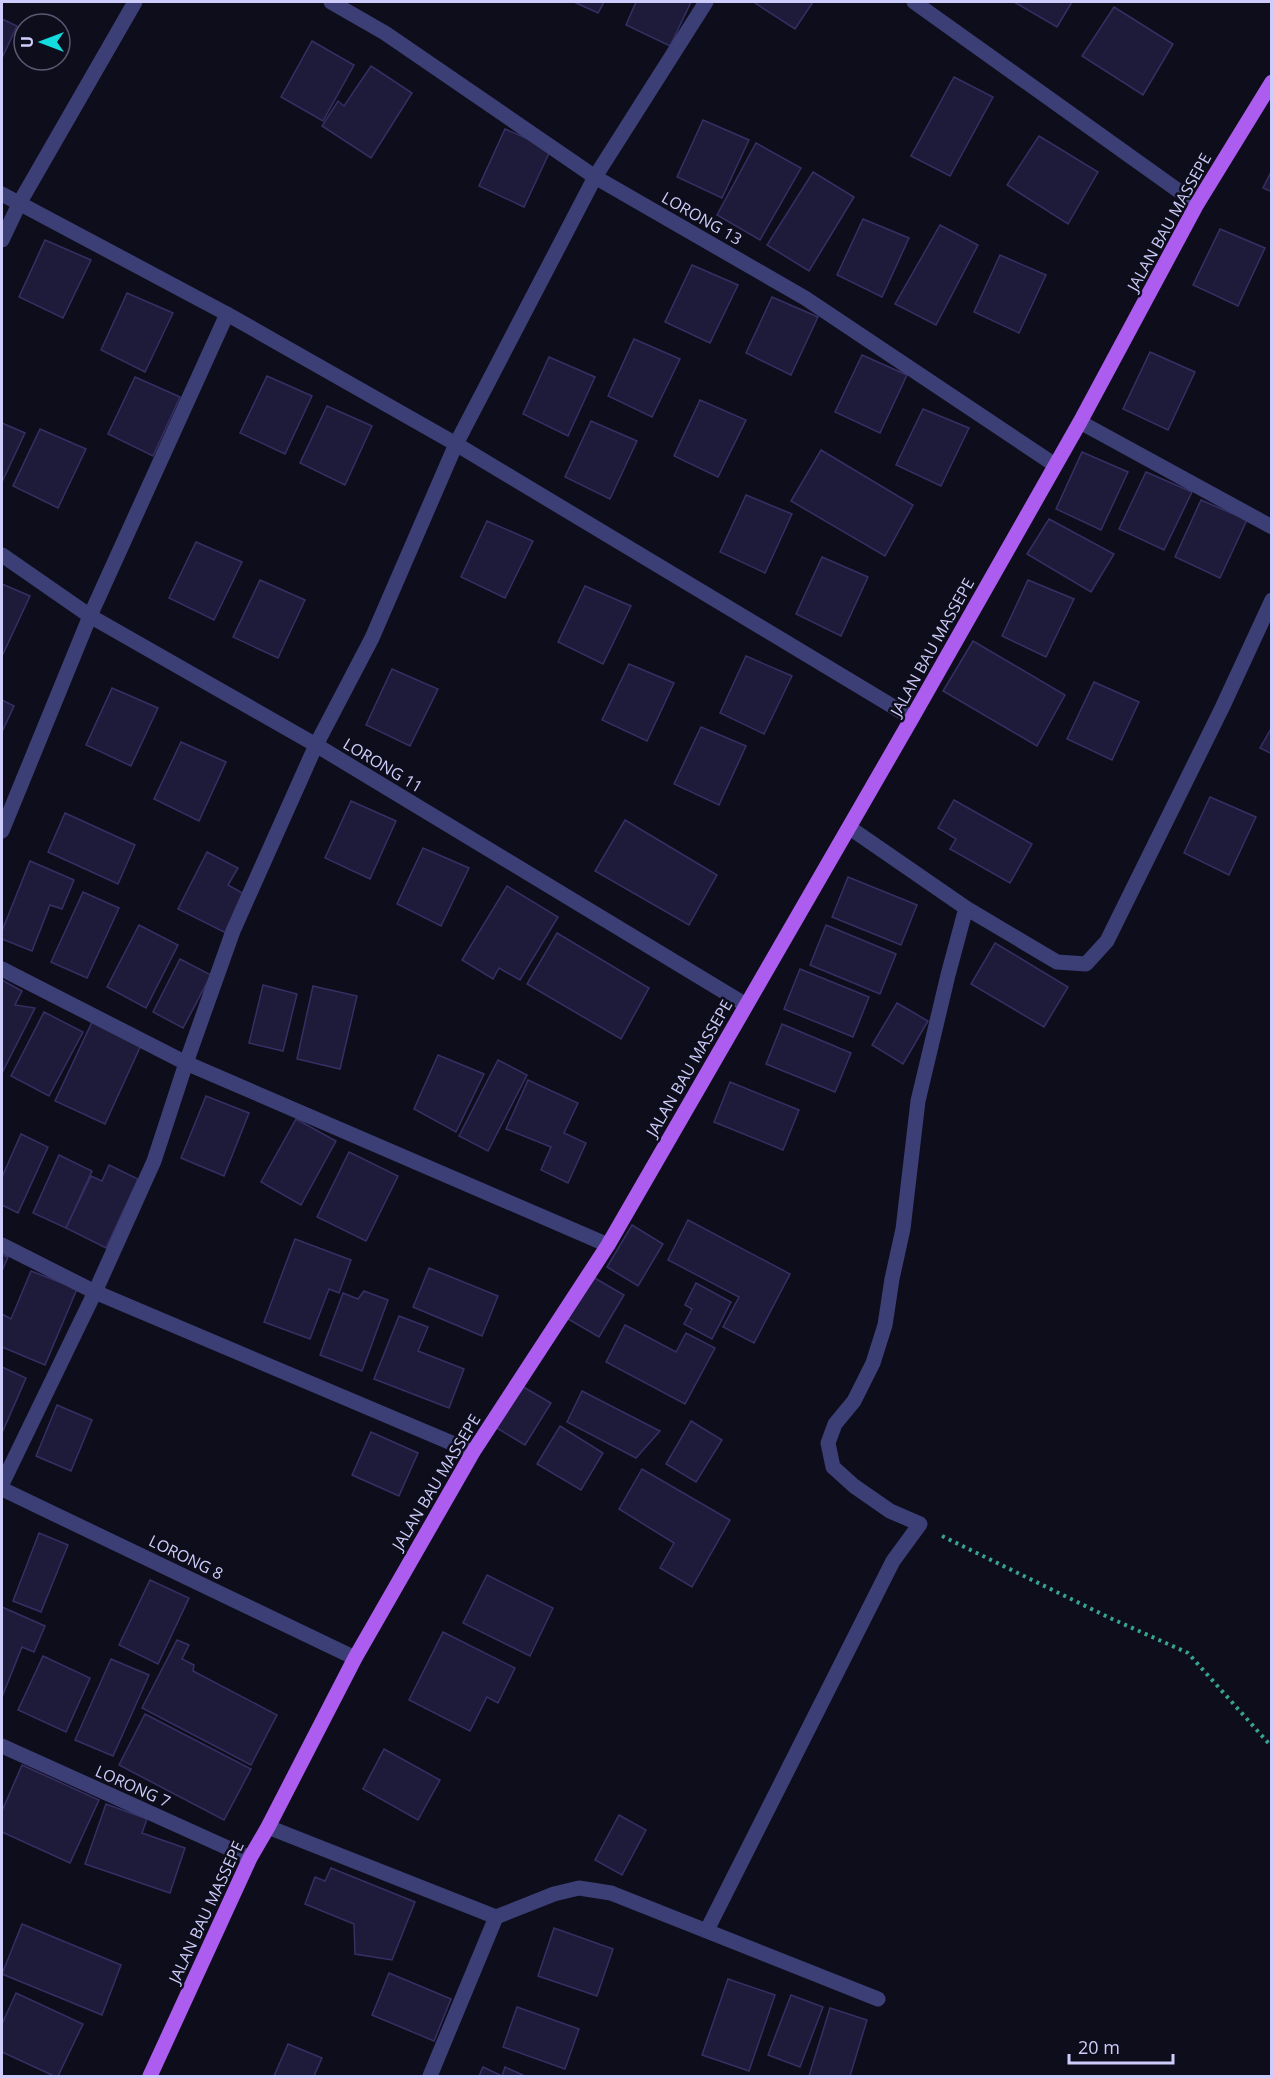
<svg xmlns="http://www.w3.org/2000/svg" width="1273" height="2078" font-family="'Open Sans',sans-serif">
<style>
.building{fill:#1e1b3a;stroke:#352f64;stroke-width:1.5}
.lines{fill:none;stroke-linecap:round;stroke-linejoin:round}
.path{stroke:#37a393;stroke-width:4;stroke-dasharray:3 4.5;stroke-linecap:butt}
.minor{stroke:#3c3f76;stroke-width:15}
.primary{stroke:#ac5df0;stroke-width:15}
.labels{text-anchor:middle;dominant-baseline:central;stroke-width:5;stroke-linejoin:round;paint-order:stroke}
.street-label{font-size:16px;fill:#cdccfa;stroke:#0e0d1b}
</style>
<rect width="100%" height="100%" fill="#0e0d1b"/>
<!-- building -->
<g class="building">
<polygon points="574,2 604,2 598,13"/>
<polygon points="636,2 691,2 670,46 626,25"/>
<polygon points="756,2 813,2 795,29 755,3"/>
<polygon points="1014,2 1072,2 1057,27"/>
<polygon points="1114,7 1173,44 1143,95 1082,56"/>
<polygon points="2,19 17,26 2,58"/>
<polygon points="312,41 354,65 323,121 281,97"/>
<polygon points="371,66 412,93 371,158 322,126 338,101 344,106"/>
<polygon points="954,77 993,97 950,176 911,156"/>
<polygon points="703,120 749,140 722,198 677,177"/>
<polygon points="505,129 551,149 524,207 479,186"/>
<polygon points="1039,136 1098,172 1068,224 1007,185"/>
<polygon points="756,143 801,168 760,240 717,215"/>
<polygon points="1272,170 1272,192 1263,188"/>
<polygon points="813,172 854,197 809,271 767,245"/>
<polygon points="863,219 909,238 882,297 837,275"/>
<polygon points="940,225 978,245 936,325 895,304"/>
<polygon points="1220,229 1265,248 1238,306 1193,285"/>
<polygon points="45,240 91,260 63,318 19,297"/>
<polygon points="1000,255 1046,275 1019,333 974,312"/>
<polygon points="692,265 738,285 710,343 665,322"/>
<polygon points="127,293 173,313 145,372 101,350"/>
<polygon points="772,297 818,317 791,375 746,353"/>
<polygon points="634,339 680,359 652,417 608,396"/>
<polygon points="1150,352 1195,372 1168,430 1123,409"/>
<polygon points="862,355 907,375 880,433 835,412"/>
<polygon points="549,357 595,377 568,436 523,414"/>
<polygon points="267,376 312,396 285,454 240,433"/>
<polygon points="135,377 180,397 153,456 108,434"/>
<polygon points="700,400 746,420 718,477 674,456"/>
<polygon points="327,406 372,426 345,485 300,463"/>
<polygon points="923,409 969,428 941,486 896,465"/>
<polygon points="591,421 637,441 610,499 565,477"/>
<polygon points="2,423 25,433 2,482"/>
<polygon points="40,429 86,449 58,508 13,486"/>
<polygon points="821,450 913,505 885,556 791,501"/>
<polygon points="1082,452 1128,472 1101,530 1056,509"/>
<polygon points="1146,472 1192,492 1164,550 1119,529"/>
<polygon points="746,495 792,514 765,573 720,552"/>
<polygon points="1201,500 1247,520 1220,578 1175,557"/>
<polygon points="1049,519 1114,554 1091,592 1027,554"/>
<polygon points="487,521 533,541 505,598 461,577"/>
<polygon points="196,542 242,562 214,620 169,598"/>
<polygon points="822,557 868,577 841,636 796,614"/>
<polygon points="260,580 305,600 278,658 233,637"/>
<polygon points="1028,580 1074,599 1046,657 1002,636"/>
<polygon points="2,584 30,596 3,654 2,654"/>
<polygon points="585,586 631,606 603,664 558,642"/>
<polygon points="973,641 1065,695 1037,746 943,691"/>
<polygon points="746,656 792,676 764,734 720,713"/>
<polygon points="629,664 674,683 647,741 602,720"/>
<polygon points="392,669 438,689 410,746 366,725"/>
<polygon points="1094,682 1139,702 1112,760 1067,739"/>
<polygon points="112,688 158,708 131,766 86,745"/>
<polygon points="2,700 14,706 2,732"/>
<polygon points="701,727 746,746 719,805 674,784"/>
<polygon points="1272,727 1272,754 1260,748"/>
<polygon points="181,742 226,762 199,821 154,799"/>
<polygon points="1210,797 1256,817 1229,875 1184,853"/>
<polygon points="954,800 1032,844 1010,883 950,849 956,839 938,828"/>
<polygon points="351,801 396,821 370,879 325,858"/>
<polygon points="65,813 135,845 118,884 48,852"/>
<polygon points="625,820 717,875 689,925 595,871"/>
<polygon points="423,848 469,868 441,926 397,904"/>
<polygon points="207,852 238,868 228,885 246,895 226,933 178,909"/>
<polygon points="30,861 74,880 62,909 50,905 32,951 2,939 2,931"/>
<polygon points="848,877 917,905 901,945 832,917"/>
<polygon points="507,886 558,917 520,980 499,968 493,979 462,960"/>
<polygon points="83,892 119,908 87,978 51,962"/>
<polygon points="139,925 178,945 146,1008 107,987"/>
<polygon points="826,925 896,954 880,994 810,965"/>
<polygon points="557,933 649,988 621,1039 527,984"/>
<polygon points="995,943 1068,987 1044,1027 971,984"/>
<polygon points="180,959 211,975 183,1028 153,1012"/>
<polygon points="800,969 869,997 853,1037 784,1009"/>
<polygon points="2,980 22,991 15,1005 35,1008 2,1073"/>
<polygon points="263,985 297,994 283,1051 249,1043"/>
<polygon points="313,986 357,996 340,1069 297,1059"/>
<polygon points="897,1003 928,1021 903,1064 872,1045"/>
<polygon points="44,1012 83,1032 49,1096 11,1076"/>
<polygon points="92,1022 141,1045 105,1124 55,1101"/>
<polygon points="782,1024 851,1053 835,1092 766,1064"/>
<polygon points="438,1055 484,1074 456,1132 414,1109"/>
<polygon points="498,1060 527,1075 488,1151 459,1136"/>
<polygon points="528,1080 578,1103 564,1133 586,1143 568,1183 541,1170 551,1147 506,1129"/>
<polygon points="730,1082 799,1110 783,1150 714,1122"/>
<polygon points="206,1096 249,1113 224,1176 181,1158"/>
<polygon points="296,1119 336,1141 301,1205 261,1182"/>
<polygon points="21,1134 48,1147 18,1213 2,1205 2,1177"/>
<polygon points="349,1152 398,1176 366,1241 317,1217"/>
<polygon points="59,1155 92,1171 66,1228 33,1213"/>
<polygon points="109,1165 138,1179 106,1248 66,1228 91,1176 102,1181"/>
<polygon points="688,1220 790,1274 754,1343 723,1327 739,1297 668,1260"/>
<polygon points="632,1225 663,1244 638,1286 607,1267"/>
<polygon points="295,1239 351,1260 339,1293 329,1289 310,1339 264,1322"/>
<polygon points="2,1255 8,1257 2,1271"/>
<polygon points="429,1268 498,1296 482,1336 413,1307"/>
<polygon points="31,1271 77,1289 45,1365 2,1347 2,1314 11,1319"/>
<polygon points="593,1277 624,1295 599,1337 568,1319"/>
<polygon points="696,1283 731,1302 712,1339 684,1324 692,1309 685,1305"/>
<polygon points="364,1291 388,1300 362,1371 320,1355 343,1293 358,1299"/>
<polygon points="399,1316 428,1327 418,1351 464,1369 449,1408 374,1379"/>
<polygon points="625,1325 676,1352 686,1333 715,1348 685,1404 606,1362"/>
<polygon points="2,1367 26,1378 2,1433"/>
<polygon points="520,1385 551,1403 525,1445 495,1427"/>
<polygon points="582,1391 660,1431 636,1458 567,1422"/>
<polygon points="57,1405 92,1420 71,1471 36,1456"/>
<polygon points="691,1421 722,1440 696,1482 666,1464"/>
<polygon points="560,1426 603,1453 581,1490 537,1464"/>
<polygon points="371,1432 418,1453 399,1496 352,1475"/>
<polygon points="642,1469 730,1520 692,1587 660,1568 674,1543 619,1509"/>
<polygon points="39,1533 68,1545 41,1612 13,1601"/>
<polygon points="487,1575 553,1608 530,1656 463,1623"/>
<polygon points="150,1580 189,1598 158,1664 119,1645"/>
<polygon points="2,1607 45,1626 34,1652 22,1647 2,1697"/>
<polygon points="443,1632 515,1668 498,1703 487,1697 470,1731 409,1700"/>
<polygon points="177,1640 189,1645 182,1659 194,1665 193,1671 277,1715 251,1765 142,1708"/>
<polygon points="43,1656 90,1678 66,1732 18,1710"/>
<polygon points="111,1659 149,1675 113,1756 75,1740"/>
<polygon points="145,1714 251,1769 224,1820 119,1765"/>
<polygon points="384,1749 440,1780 418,1820 363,1789"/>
<polygon points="22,1765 99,1800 70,1863 2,1832 2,1811"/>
<polygon points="106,1804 147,1819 142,1833 185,1848 170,1893 85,1864"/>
<polygon points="619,1815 646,1830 622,1875 595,1860"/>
<polygon points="331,1868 415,1902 392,1960 355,1954 354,1924 305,1904 315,1877 325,1881"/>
<polygon points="22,1924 121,1965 102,2015 2,1974"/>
<polygon points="554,1928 613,1949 597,1996 538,1976"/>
<polygon points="389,1973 451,1999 434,2041 372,2015"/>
<polygon points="728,1979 775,1995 749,2071 702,2055"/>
<polygon points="16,1993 83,2024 58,2076 54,2076 2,2052 2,2024"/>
<polygon points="791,1995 823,2007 800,2067 768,2055"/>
<polygon points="517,2007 579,2029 565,2069 503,2047"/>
<polygon points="830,2008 867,2020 850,2076 809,2076"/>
<polygon points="288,2044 322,2058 314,2076 274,2076"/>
<polygon points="483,2067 502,2076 505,2067 525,2076 479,2076"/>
</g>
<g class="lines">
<!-- path -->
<polyline class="path" points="942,1536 1110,1618 1188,1653 1272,1747"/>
<!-- minor -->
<g class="minor">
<polyline points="331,2 385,33 595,177 805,298 1055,465"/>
<polyline points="914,2 1197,204"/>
<polyline points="2,194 227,314 456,444 912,718"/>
<polyline points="2,240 20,202 135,2"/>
<polyline points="1080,422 1272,527"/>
<polyline points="2,555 90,616 316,745 746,1005"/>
<polyline points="850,828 966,908 1057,962 1086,964 1107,941 1222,708 1272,600"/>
<polyline points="2,831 90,616 227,314"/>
<polyline points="2,969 186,1063 608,1245"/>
<polyline points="2,1245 95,1292 473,1452"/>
<polyline points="2,1484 95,1292 154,1161 186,1063 233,931 316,745 372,638 456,444 595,177 706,2"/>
<polyline points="2,1489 355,1658"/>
<polyline points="2,1746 250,1858"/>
<polyline points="268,1827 496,1917 554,1894 579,1888 611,1893 878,1999"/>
<polyline points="707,1930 893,1561 920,1524 890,1511 854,1486 833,1467 828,1443 835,1424 854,1401 873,1363 885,1325 892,1279 903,1229 918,1101 948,975 966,908"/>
<polyline points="430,2076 496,1917"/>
</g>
<!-- primary -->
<polyline class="primary" points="150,2076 250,1858 268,1827 355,1658 473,1452 608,1245 912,718 1080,422 1197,204 1272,82"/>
</g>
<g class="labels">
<!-- street labels -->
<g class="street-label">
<text transform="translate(702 218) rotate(30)">LORONG 13</text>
<text transform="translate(1169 222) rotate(-61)">JALAN BAU MASSEPE</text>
<text transform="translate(932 647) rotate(-61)">JALAN BAU MASSEPE</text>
<text transform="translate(383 765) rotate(31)">LORONG 11</text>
<text transform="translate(689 1068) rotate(-60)">JALAN BAU MASSEPE</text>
<text transform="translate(436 1482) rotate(-59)">JALAN BAU MASSEPE</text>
<text transform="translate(186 1557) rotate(26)">LORONG 8</text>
<text transform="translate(133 1786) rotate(24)">LORONG 7</text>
<text transform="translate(206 1912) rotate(-65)">JALAN BAU MASSEPE</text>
</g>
</g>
<!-- border -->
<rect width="1273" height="2078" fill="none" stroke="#cdccfa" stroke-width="6"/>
<!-- north arrow -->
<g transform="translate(42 42) rotate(270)"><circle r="28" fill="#0e0d1b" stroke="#5a5974" stroke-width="1.5"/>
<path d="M0-4.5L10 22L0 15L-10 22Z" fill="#14dbde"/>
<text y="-9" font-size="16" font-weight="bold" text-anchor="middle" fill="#cdccfa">U</text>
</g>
<!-- scale -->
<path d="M1069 2054v9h104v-9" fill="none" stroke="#cdccfa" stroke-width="3"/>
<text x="1078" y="2054" font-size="18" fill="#cdccfa" stroke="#0e0d1b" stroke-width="4.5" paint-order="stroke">20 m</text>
</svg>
